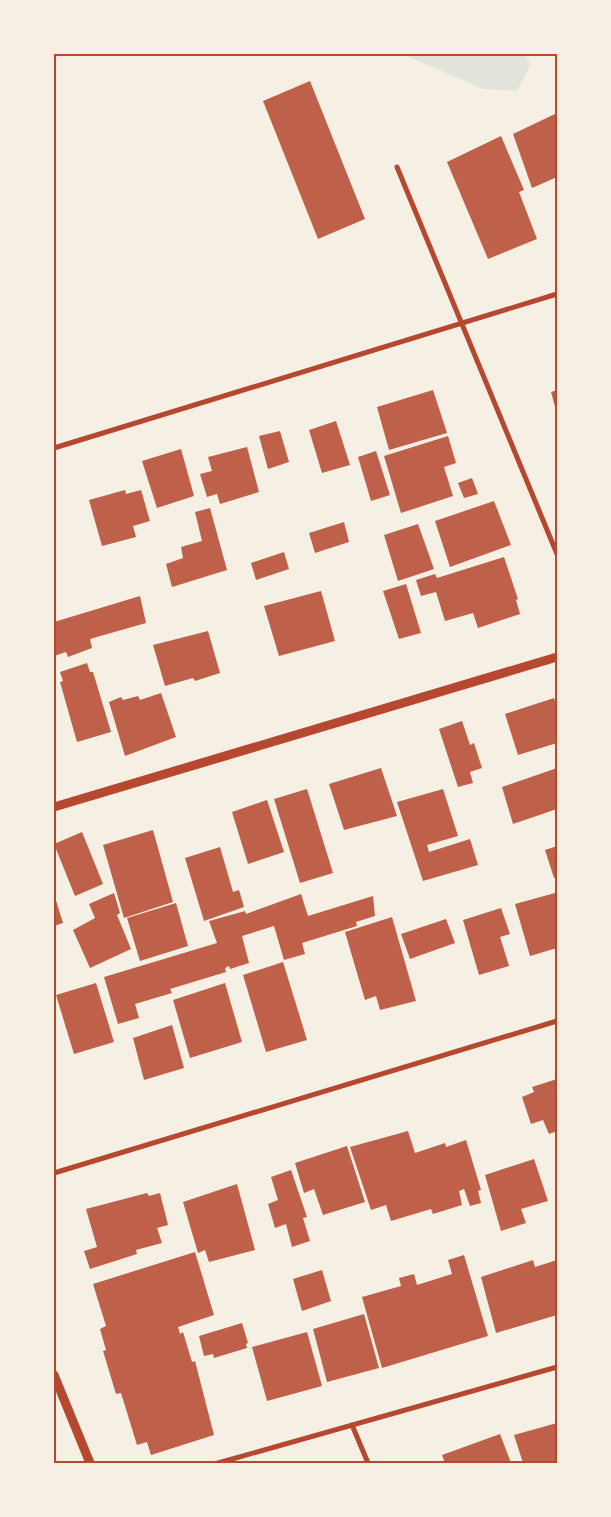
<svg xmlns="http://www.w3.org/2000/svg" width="611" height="1517" font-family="'Fira Sans',sans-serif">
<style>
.green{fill:#e2e4dc}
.building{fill:#bf614a}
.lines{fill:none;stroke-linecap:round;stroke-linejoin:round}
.minor{stroke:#b5482f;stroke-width:5}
.tertiary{stroke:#b5482f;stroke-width:9}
.neatline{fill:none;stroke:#b5482f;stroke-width:2}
</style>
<rect width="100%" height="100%" fill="#f6efe4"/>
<!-- green -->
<polygon class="green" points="402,54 526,54 530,66 517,91 483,89"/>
<!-- building -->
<g class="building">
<polygon points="310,81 365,219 318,239 263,101"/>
<polygon points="557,113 557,177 532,188 513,134"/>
<polygon points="501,136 524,190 519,192 537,239 488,259 447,162"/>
<polygon points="433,390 447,433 389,450 377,407"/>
<polygon points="557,390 557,414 551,392"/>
<polygon points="336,421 350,465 322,473 309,430"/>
<polygon points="280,431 289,462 268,469 259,436"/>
<polygon points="448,436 456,463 444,467 453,496 401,513 384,456"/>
<polygon points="247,447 259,492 220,504 217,494 207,497 200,474 212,471 208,457"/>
<polygon points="181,449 194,496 157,508 142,461"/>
<polygon points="376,451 390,495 371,501 358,457"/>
<polygon points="472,478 478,494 464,498 458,483"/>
<polygon points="125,490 126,494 141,490 150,521 133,526 136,537 102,546 89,500"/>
<polygon points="494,501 511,545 450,567 435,521"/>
<polygon points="210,508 227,570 172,587 166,564 183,558 181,547 202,541 195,512"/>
<polygon points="344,522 349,542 315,553 309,533"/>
<polygon points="418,524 434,569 398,581 384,535"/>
<polygon points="284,552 289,569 256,580 251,563"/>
<polygon points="504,557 518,599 516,600 520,614 478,628 473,613 445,621 436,592 421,596 416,580 435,574 437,578"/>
<polygon points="406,584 421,633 399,639 383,591"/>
<polygon points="321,591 335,641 279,656 264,606"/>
<polygon points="140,596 146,623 90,639 92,648 68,657 66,652 54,656 54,622"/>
<polygon points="208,631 220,673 195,681 193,678 165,686 153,645"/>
<polygon points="87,663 90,672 93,672 111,732 77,742 60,682 63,681 60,672"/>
<polygon points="161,693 176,737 125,756 109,702 121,697 123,700 138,696 140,700"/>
<polygon points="554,698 557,709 557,743 518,755 505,714"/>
<polygon points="462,721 470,745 474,743 482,768 470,772 473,783 458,787 439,729"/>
<polygon points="381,768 397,816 344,830 329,784"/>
<polygon points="557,768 557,809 513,824 502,787"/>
<polygon points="307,789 333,873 300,883 274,799"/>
<polygon points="443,789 458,836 427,845 429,852 470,839 478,865 423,881 397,802"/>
<polygon points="267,800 284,852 248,864 232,812"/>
<polygon points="153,830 173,902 124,918 103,845"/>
<polygon points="82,832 103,884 75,896 54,844"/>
<polygon points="557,846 557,877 554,878 545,850"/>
<polygon points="220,847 233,892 239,890 244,907 204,921 185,858"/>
<polygon points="114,893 120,913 117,915 131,949 90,968 73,930 95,918 89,904"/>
<polygon points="555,893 557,901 557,948 530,956 515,904"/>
<polygon points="54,894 63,923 54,926"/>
<polygon points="301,894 308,916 373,896 375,916 356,922 357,926 302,943 305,954 284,960 274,926 242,936 249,963 230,969 229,966 225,968 226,972 170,989 172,993 135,1004 139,1018 118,1024 104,977 217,943 209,921 245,911 246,914"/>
<polygon points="176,903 188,946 140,961 127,918"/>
<polygon points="501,908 510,934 500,937 509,966 479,975 463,920"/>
<polygon points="392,917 416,1001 380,1010 376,996 365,1000 345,932"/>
<polygon points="446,919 455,943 410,959 401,934"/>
<polygon points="283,962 307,1040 266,1052 243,975"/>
<polygon points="96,983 114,1042 74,1054 56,995"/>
<polygon points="225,983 242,1042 190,1058 173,1000"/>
<polygon points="172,1025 184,1068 144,1080 133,1038"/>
<polygon points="557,1079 557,1131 549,1134 543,1120 531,1124 522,1097 534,1092 532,1087"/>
<polygon points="408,1131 415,1153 445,1143 446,1147 466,1140 481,1190 478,1191 481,1203 470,1206 464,1189 459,1191 462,1205 433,1214 431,1209 391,1221 386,1205 371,1210 350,1147"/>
<polygon points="347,1146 365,1202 323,1215 314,1189 304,1193 295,1163"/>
<polygon points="534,1159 548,1201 521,1209 526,1223 501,1231 485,1175"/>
<polygon points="291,1170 307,1217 303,1218 310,1241 292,1247 286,1224 275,1228 268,1204 278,1200 271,1177"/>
<polygon points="237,1184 255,1250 209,1262 205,1250 198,1253 183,1202"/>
<polygon points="147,1193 149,1196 160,1193 168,1225 157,1228 162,1243 136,1250 137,1254 90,1269 84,1251 97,1247 86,1209"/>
<polygon points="195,1252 214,1315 178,1327 180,1334 183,1332 192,1362 195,1361 214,1435 151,1455 147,1442 137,1445 121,1393 116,1394 103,1351 106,1350 100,1329 106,1326 93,1284"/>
<polygon points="464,1255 488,1336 382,1368 362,1297 401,1286 399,1278 414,1274 417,1285 452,1274 448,1260"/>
<polygon points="533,1260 535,1267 557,1260 557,1315 496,1333 481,1277"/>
<polygon points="322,1270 331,1301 302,1311 293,1279"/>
<polygon points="364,1314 379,1368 327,1382 313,1329"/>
<polygon points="242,1323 248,1343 246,1344 247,1348 214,1358 213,1354 204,1356 199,1336"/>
<polygon points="307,1332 322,1386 267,1401 252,1347"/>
<polygon points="557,1423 557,1463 523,1463 514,1435"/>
<polygon points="500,1434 511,1463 445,1463 442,1455"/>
</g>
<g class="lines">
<!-- minor -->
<g class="minor">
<polyline points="397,167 557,554"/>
<polyline points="54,448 557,294"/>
<polyline points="54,1173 557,1021"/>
<polyline points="352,1425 368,1463"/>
<polyline points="218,1463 557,1367"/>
</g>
<!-- tertiary -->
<g class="tertiary">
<polyline points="54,807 557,657"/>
<polyline points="54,1375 90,1463"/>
</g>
</g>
<!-- border -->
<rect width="611" height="1517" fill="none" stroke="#f6efe4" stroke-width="110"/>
<rect x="55" y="55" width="501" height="1407" class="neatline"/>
</svg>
